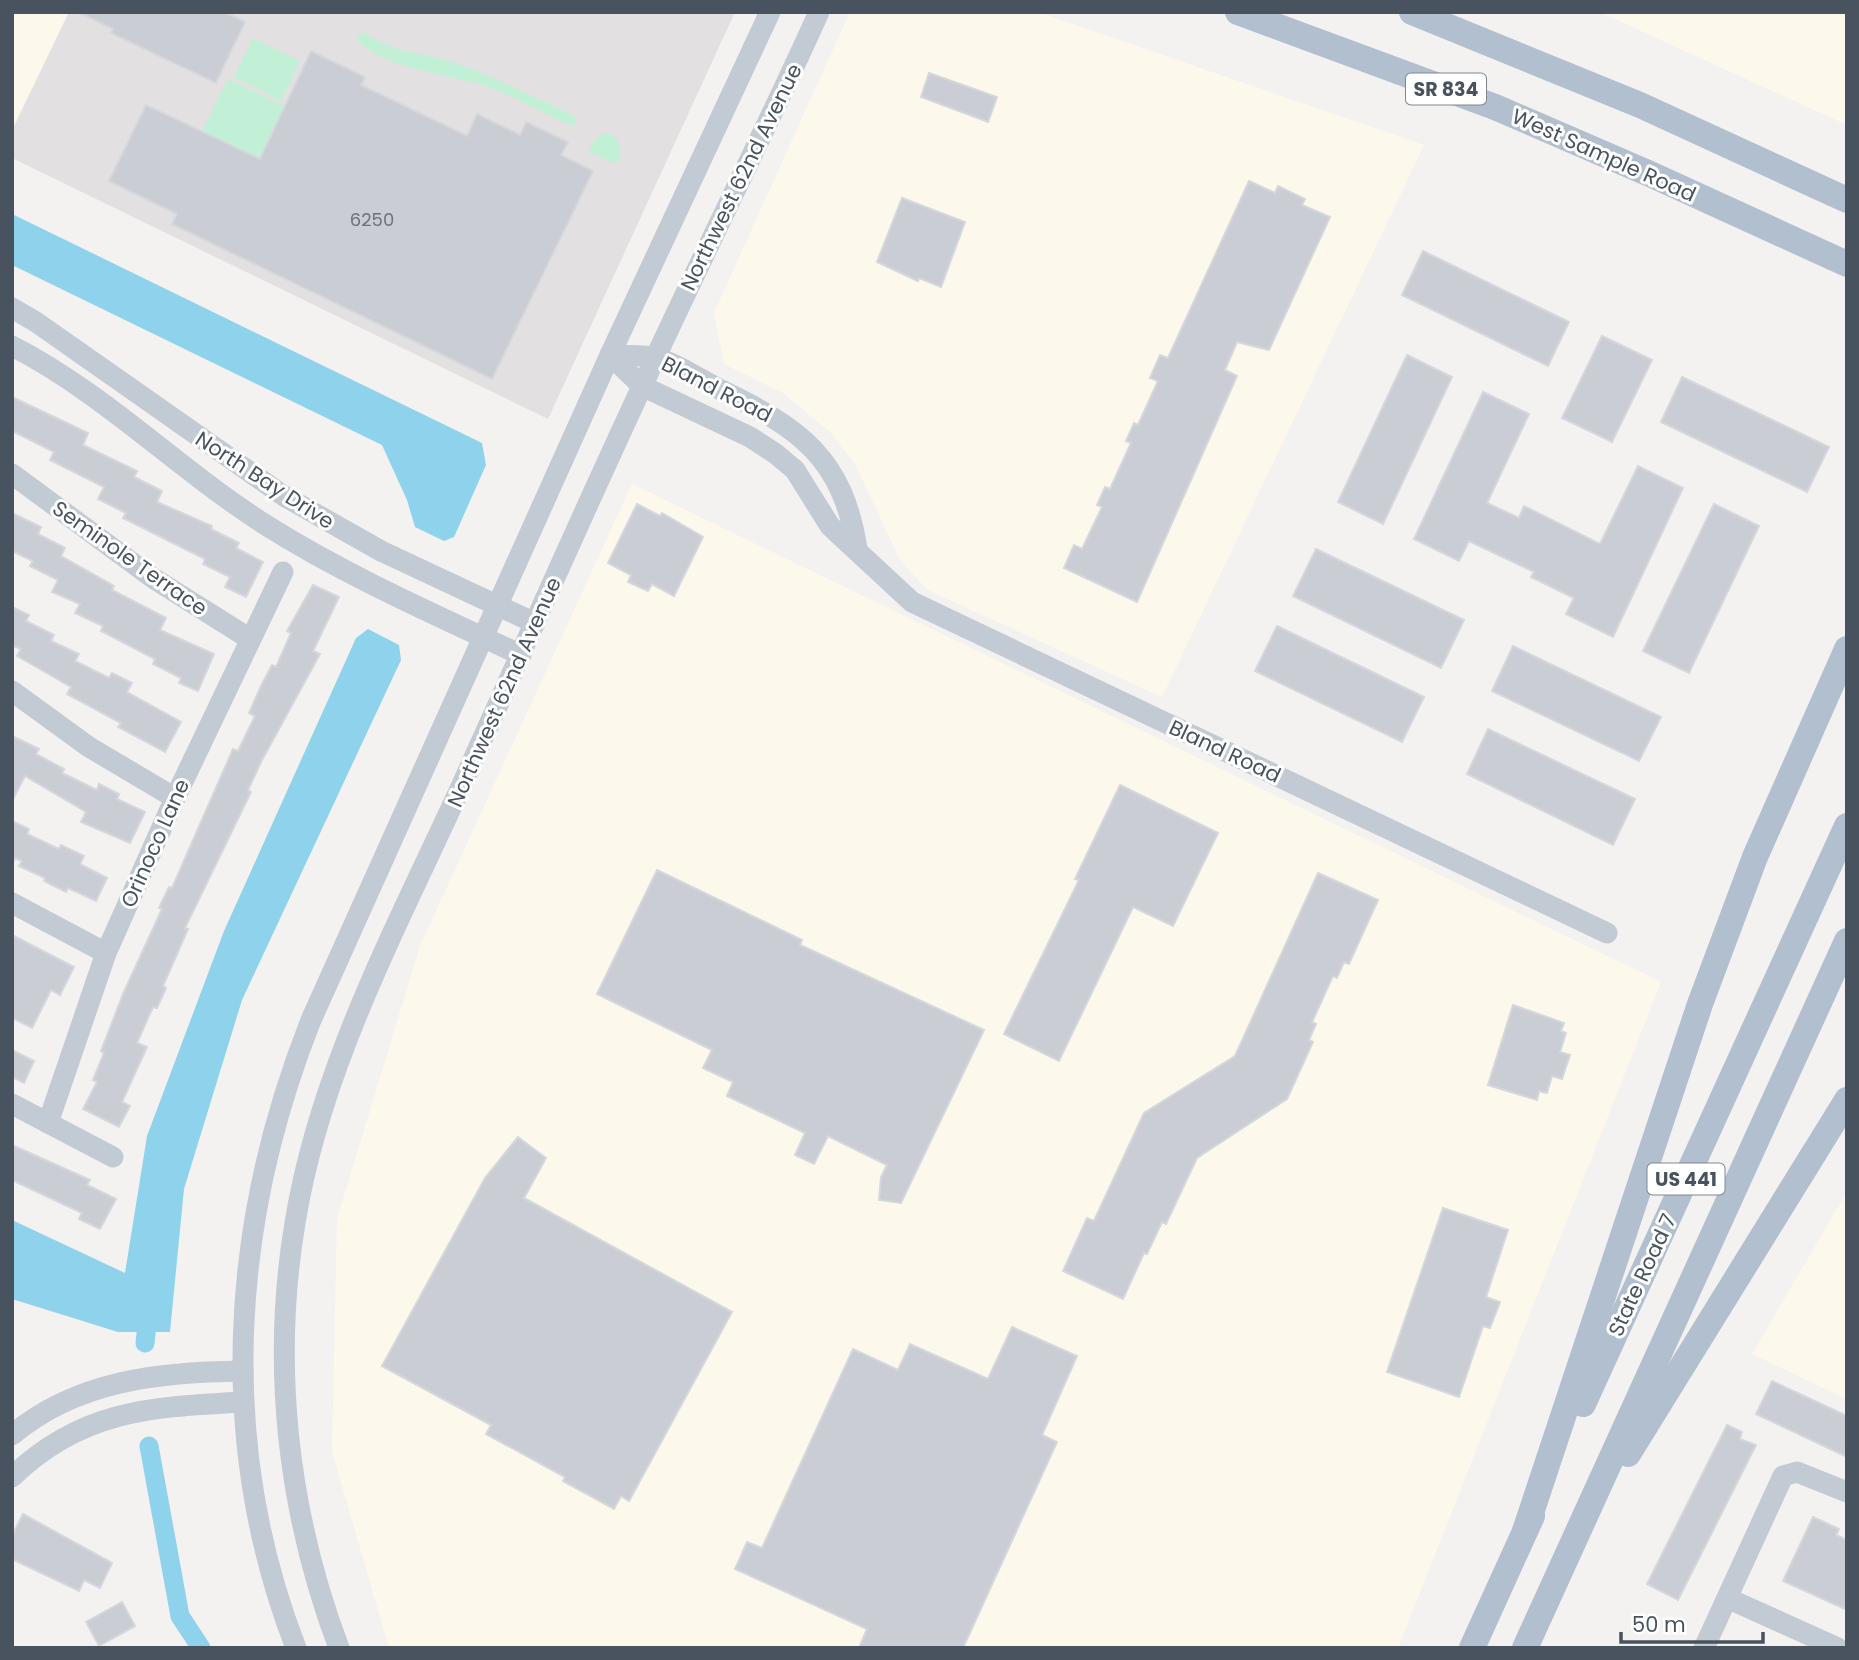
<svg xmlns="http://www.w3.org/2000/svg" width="1859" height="1660" font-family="Poppins,sans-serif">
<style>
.commercial{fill:#fcf9ec}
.education{fill:#e2e0e0}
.green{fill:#c1f0d6}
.water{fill:#8fd2ec}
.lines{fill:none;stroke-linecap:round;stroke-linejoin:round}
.canal{stroke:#8fd2ec;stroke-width:19}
.building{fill:#cbcdd4;stroke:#d5d7dc;stroke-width:2}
.minor{stroke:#c2cad3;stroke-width:21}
.major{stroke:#b1bfcf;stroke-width:26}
.labels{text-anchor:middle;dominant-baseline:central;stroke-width:6;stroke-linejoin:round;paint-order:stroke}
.number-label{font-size:18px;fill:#6a727c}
.shield{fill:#fff;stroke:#80878f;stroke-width:2}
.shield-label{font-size:19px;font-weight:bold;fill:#49535f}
.street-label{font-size:21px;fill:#49535f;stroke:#fff}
</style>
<rect width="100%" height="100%" fill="#f4f1f1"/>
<!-- commercial -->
<g class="commercial">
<polygon points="12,12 69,12 12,128"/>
<polygon points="850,12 1038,12 1424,145 1162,697 928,590 900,560 856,466 830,432 783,393 724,364 714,313"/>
<polygon points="1600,12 1847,12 1847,125 1604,14"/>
<polygon points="632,484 1661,982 1398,1648 389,1648 332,1451 337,1219 420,946"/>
<polygon points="1847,1192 1847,1399 1752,1354"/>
</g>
<!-- education -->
<polygon class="education" points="69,12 735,12 548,419 12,158 12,131"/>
<!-- green -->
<g class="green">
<path d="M365,33C394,54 424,52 456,63C497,77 535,98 574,116L577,124L571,126C543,113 516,97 488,87C442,71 398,74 357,41L360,34Z"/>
<polygon points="253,38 300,61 281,101 234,77"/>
<polygon points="228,79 285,106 260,159 202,131"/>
<path d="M604,133C622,135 623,151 616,164L588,151L595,140Z"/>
</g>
<!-- water -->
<g class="water">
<polygon points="12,214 482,443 486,465 454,537 444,541 415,527 407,500 382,445 12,265"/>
<polygon points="368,629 399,645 401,660 242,1000 184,1189 170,1332 118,1332 12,1299 12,1220 125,1273 147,1136 224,931 356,638"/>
</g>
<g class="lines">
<!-- canal -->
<g class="canal">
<polyline points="145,1343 149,1306"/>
<polyline points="149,1446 180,1616 201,1648"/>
</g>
</g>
<!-- building -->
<g class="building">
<polygon points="78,12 225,12 245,22 216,83 111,33 113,29"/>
<polygon points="311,51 365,77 361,85 467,136 477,114 520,135 526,122 568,142 561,155 593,171 492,379 172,224 177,214 109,181 146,105 260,159"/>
<polygon points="929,73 997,97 988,122 921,97"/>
<polygon points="1249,181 1275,193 1278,186 1305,199 1302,205 1330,217 1269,350 1237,342 1225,370 1237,376 1137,602 1064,568 1074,545 1082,549 1102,507 1097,505 1105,487 1110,489 1131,443 1126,441 1134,423 1138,425 1158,381 1150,378 1160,355 1168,358"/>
<polygon points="902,198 965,222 941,287 919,278 918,281 877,262"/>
<polygon points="1423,251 1569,322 1548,366 1402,295"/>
<polygon points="1602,336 1652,360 1612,442 1562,418"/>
<polygon points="1407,355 1452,377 1383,524 1338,502"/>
<polygon points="1682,377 1829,447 1807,492 1661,422"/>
<polygon points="1483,392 1529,414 1487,503 1519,518 1524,506 1600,544 1638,466 1683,488 1613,637 1566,614 1574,598 1531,577 1534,572 1469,541 1459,561 1414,539"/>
<polygon points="12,397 88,433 83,445 137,471 134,477 162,491 157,502 212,526 211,529 239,543 236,548 263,562 246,597 225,587 230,577 203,564 205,559 123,518 126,513 98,499 104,487 50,460 54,452 12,431"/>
<polygon points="637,504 660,516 662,513 703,537 674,596 652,584 648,591 628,582 631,575 608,563"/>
<polygon points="1714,504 1759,526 1689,673 1643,651"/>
<polygon points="12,513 41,527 38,534 65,548 61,556 114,586 112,590 166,618 160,630 214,654 198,691 179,683 181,678 153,664 155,659 101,631 103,626 75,613 80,604 52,592 58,580 30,566 33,561 12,551"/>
<polygon points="1316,549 1464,620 1441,668 1293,596"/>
<polygon points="313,585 339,597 313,651 320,654 261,762 248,790 251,792 185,928 188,929 163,986 166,988 157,1008 153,1007 137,1043 147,1047 122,1102 130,1106 119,1127 83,1109 97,1082 93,1080 104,1053 101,1051 123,994 162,909 159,908 169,887 172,888 233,749 238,751 255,716 249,713 261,686 272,665 276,667 291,633 287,631"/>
<polygon points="12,607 29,615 26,621 54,635 51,641 79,654 75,661 109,678 112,673 132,683 127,692 181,722 165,752 118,727 121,723 67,694 71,687 17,656 21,649 14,646 12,650"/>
<polygon points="1277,626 1424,697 1402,742 1255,671"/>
<polygon points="1513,646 1661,717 1639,761 1492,691"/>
<polygon points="1488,729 1635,799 1613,845 1467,774"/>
<polygon points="12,736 39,749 36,754 64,769 62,773 97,790 99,784 119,794 117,799 145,812 130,843 81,822 86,812 25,776 12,801"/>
<polygon points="1120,785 1218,833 1173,926 1133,907 1059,1061 1004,1034 1079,880 1075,879"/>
<polygon points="12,821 29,829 27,834 59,849 61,845 84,856 80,864 107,878 96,901 68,888 66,892 44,881 45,878 19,866 22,861 15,858 12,864"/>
<polygon points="657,870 802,940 800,945 984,1030 901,1203 879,1200 881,1177 887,1165 828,1136 814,1164 795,1155 805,1133 727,1096 733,1082 703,1068 712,1050 597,994"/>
<polygon points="1318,873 1378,900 1349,964 1344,962 1337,978 1333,976 1312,1022 1316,1024 1309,1040 1313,1042 1287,1099 1197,1158 1166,1224 1162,1222 1147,1254 1144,1253 1123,1299 1063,1271 1087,1218 1094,1221 1144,1113 1235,1056"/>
<polygon points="12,935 74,967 60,995 51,990 32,1028 12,1018"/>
<polygon points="1513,1005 1564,1023 1561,1031 1566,1033 1560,1052 1570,1055 1562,1079 1552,1076 1547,1093 1539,1091 1537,1100 1488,1085"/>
<polygon points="12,1050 34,1061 24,1083 12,1077"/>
<polygon points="518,1137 546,1158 524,1198 732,1312 629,1501 621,1496 614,1509 563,1481 565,1477 486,1434 491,1425 382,1366 485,1178"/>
<polygon points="12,1145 90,1180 87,1185 116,1199 100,1229 79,1219 82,1213 12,1180"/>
<polygon points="1443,1208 1508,1230 1486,1297 1500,1302 1490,1328 1483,1326 1459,1397 1387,1372"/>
<polygon points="1012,1327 1077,1356 1042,1435 1057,1442 963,1648 859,1648 867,1629 735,1569 747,1542 762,1548 853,1349 898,1370 910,1344 988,1379"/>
<polygon points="1772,1381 1847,1416 1847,1457 1756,1414"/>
<polygon points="1727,1425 1742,1432 1740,1439 1756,1445 1678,1600 1647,1584"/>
<polygon points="23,1514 112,1563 100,1588 84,1580 79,1591 12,1559 12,1536"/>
<polygon points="1813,1517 1839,1529 1836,1535 1847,1540 1847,1610 1783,1581"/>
<polygon points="122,1602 135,1626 99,1646 86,1622"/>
</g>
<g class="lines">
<!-- minor -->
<g class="minor">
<polyline points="12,308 36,322 284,496 381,551 535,623"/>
<path d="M12,346C106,394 181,472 269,527C349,577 436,615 521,655"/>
<polyline points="610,355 642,386 750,437 776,454 795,470 830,526 912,602 1607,933"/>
<path d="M610,355C624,356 640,355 653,357C675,362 701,380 721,390C800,428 843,458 857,549"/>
<polyline points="12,474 153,578 250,639"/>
<polyline points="12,691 89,747 175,798"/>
<polyline points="12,903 106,953"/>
<polyline points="12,1104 113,1157"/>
<polyline points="48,1123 106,953 175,798 283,572"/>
<path d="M12,1435C77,1380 161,1372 243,1371"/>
<path d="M12,1477C81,1410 151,1407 242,1402"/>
<polyline points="1727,1598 1838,1648"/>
<path d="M296,1648C216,1442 231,1222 311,1020L610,355L770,12"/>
<path d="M339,1648C288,1513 271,1366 295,1223C320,1067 399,923 464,780C527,641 588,501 653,363C707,246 766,130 819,12"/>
<polyline points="1704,1648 1783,1476 1797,1472 1847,1492"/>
</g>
<!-- major -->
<g class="major">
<polyline points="1238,12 1495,107 1650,174 1847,264"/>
<polyline points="1412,12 1640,105 1847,200"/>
<polyline points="1583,1404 1847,826"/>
<polyline points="1628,1454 1847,1100"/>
<polyline points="1525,1531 1700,1004 1755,857 1847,649"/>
<polyline points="1472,1648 1532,1516"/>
<polyline points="1525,1648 1847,941"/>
</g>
</g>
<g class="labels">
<!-- number labels -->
<g class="number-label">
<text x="372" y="219">6250</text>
</g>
<!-- shield labels -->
<g class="shield">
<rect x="1406" y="73.5" width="80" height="31" rx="5"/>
<rect x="1647.5" y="1163.5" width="77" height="31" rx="5"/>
</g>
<g class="shield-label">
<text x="1446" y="89">SR 834</text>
<text x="1686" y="1179">US 441</text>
</g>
<!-- street labels -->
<g class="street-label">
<text transform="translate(1604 155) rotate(24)">West Sample Road</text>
<text transform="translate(741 177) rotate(-64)">Northwest 62nd Avenue</text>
<text transform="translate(717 389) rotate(27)">Bland Road</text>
<text transform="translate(265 480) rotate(33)">North Bay Drive</text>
<text transform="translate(130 558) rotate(35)">Seminole Terrace</text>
<text transform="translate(504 692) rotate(-66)">Northwest 62nd Avenue</text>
<text transform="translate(1225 751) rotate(25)">Bland Road</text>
<text transform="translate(155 843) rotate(-66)">Orinoco Lane</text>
<text transform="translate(1642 1275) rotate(-65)">State Road 7</text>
</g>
</g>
<!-- border -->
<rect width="1859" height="1660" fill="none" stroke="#49535f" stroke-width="28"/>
<!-- scale -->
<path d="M1621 1632v10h142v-10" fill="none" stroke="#49535f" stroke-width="3.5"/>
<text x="1632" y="1632" font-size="21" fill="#49535f" stroke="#ffffff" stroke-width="5" paint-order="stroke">50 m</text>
</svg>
